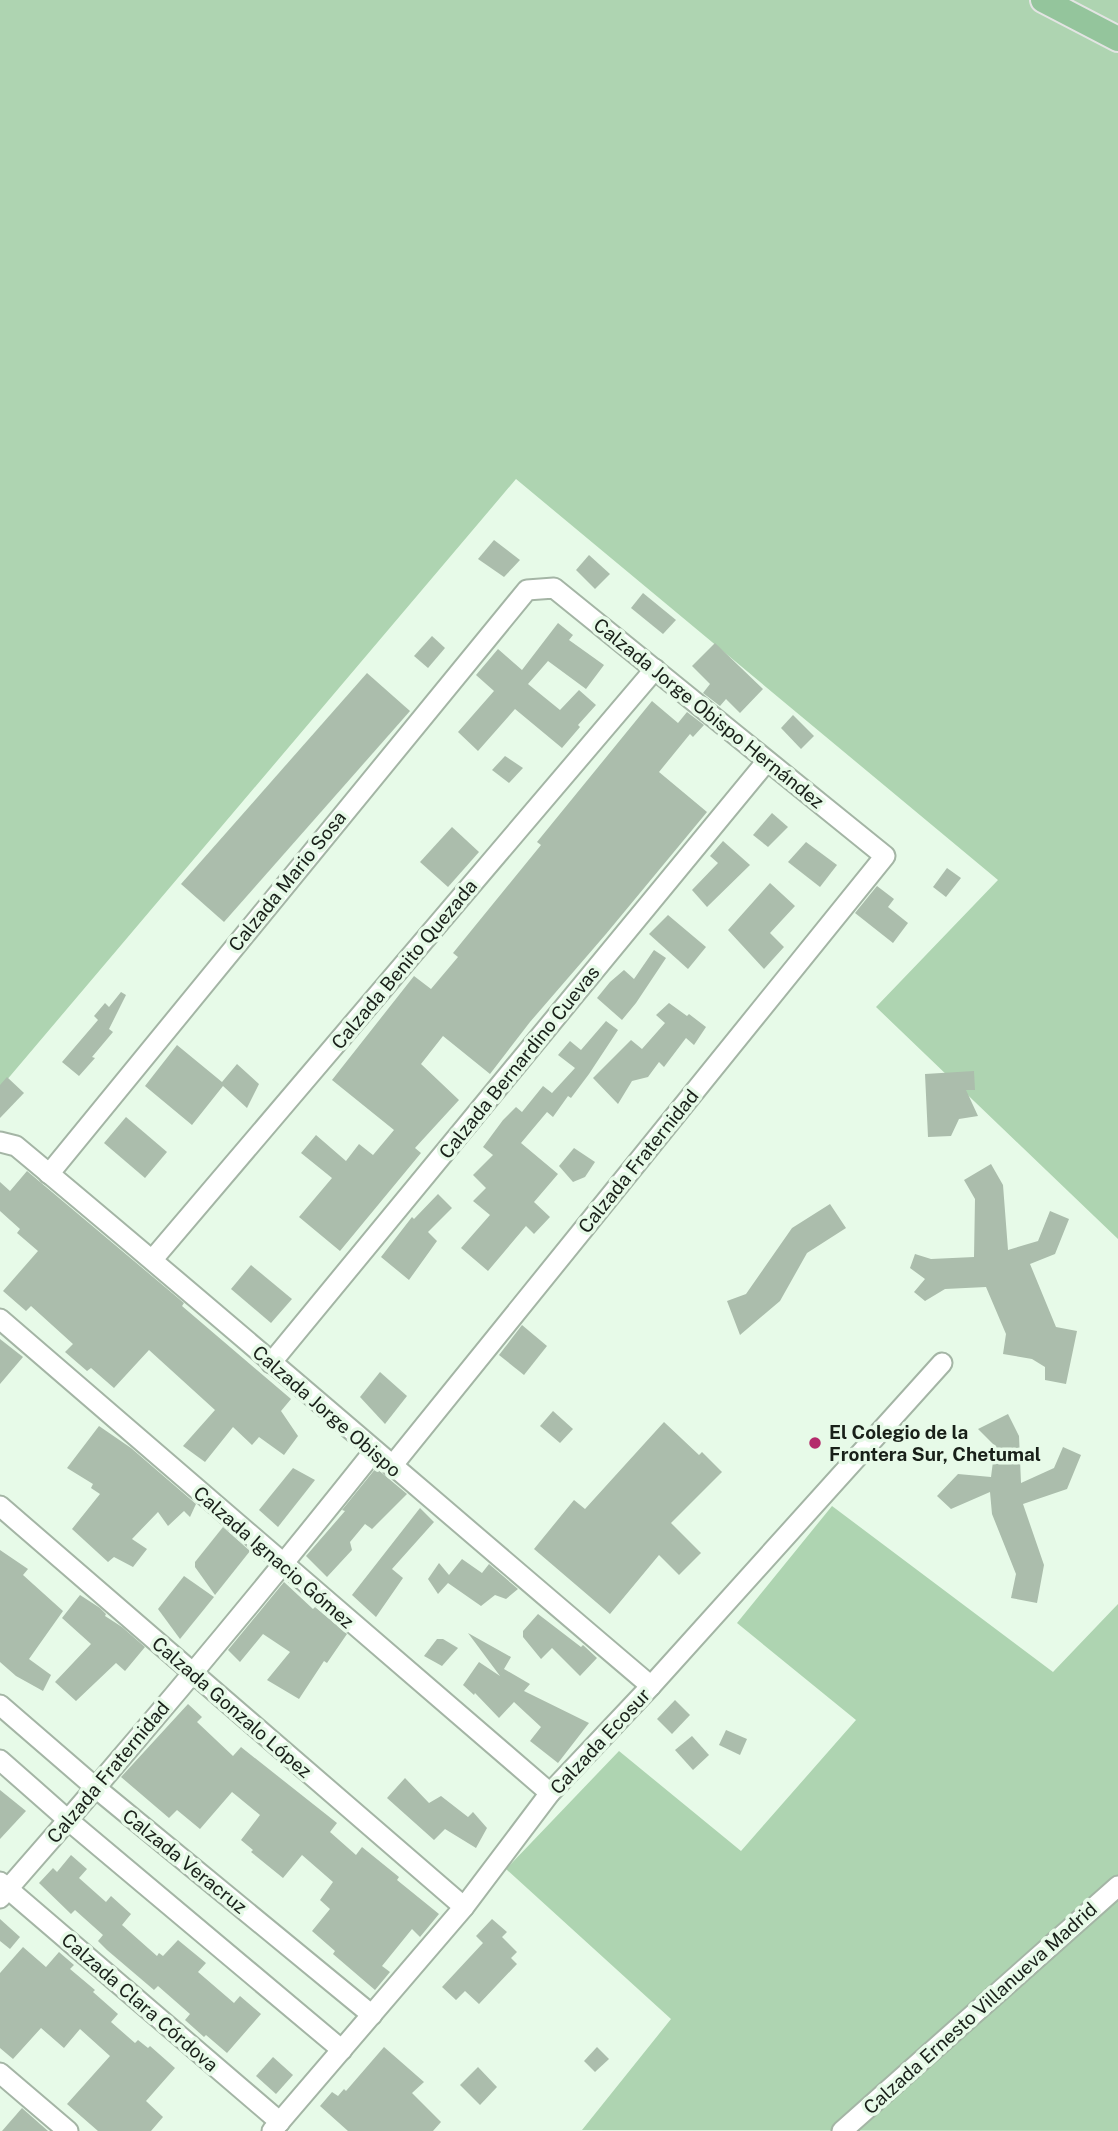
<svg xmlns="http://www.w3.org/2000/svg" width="1118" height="2131" font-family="'Public Sans',sans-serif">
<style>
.green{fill:#aed4b1}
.building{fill:#abbdac}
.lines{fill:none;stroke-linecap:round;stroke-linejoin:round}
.minor-casing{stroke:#a4b5a5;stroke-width:23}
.major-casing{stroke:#e3e4e3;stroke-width:28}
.minor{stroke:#fff;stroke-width:19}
.major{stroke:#94c59c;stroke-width:24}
.poi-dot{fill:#b42b6b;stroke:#e7fae8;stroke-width:2.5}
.labels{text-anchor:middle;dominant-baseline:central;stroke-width:7;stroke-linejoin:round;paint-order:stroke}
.street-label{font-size:19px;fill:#192019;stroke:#e7fae8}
.poi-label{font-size:19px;font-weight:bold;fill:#192019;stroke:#e7fae8;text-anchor:start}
</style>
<rect width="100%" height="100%" fill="#e7fae8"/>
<!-- green -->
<g class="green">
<polygon points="0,0 1118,0 1118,1239 876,1007 998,880 516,479 0,1088"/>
<polygon points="832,1506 1053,1672 1118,1604 1118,2131 582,2130 671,2019 506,1869 619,1751 741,1851 856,1720 737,1623"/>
</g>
<!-- building -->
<g class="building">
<polygon points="494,540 520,560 504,577 478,559"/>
<polygon points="589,555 610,574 595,589 576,570"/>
<polygon points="643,593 676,620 663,634 631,608"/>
<polygon points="558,623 573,635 569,640 604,665 586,689 548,661 528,684 560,710 579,690 596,705 578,725 580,727 562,748 515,709 478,751 458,732 494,691 476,675 498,649 522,670"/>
<polygon points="432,636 445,648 428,668 414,656"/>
<polygon points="715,643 763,689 740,713 726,699 720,706 703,693 710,684 692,666"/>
<polygon points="367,673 410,711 224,922 181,884"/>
<polygon points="652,701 678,723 687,712 704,725 693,737 690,734 659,772 707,812 606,934 530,1022 490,1074 443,1036 421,1064 459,1100 415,1148 421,1153 340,1251 299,1217 332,1178 301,1153 316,1135 346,1161 359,1144 373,1155 394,1130 332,1080 414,976 431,989 458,957 453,953 541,845 537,842"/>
<polygon points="793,715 814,736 801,749 781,728"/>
<polygon points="505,756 523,768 509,783 492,770"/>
<polygon points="772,813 788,827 768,847 753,835"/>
<polygon points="452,827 479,852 448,887 420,862"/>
<polygon points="723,841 750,865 707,907 692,890 718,863 710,856"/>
<polygon points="806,842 837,865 820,887 788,862"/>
<polygon points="947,868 961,878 946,897 933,887"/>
<polygon points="770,883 795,906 770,933 784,947 764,969 728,930"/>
<polygon points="877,886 894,899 888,907 908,923 893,943 855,913"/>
<polygon points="668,915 706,947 688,969 649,934"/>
<polygon points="654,950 666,958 636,1003 622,1020 597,998 610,982 624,970 634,979"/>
<polygon points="121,992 126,995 109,1029 113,1032 92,1057 95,1058 79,1076 62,1062 98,1020 94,1016 105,1003 109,1007"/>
<polygon points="669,1003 687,1016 689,1014 706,1027 694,1045 686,1038 664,1067 659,1062 648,1077 632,1081 618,1104 593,1078 631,1040 642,1049 665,1023 656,1015"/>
<polygon points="606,1021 618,1030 589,1074 571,1098 568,1096 553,1117 547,1112 521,1143 558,1174 534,1202 550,1217 534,1234 526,1226 488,1271 461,1248 490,1215 473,1201 486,1188 473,1175 493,1155 483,1147 503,1120 516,1107 522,1112 543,1086 552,1093 575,1068 558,1055 570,1041 581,1050"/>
<polygon points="177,1045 222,1082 237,1064 259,1084 247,1108 223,1086 192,1125 145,1086"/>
<polygon points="974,1071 975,1090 966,1090 978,1116 959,1119 951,1136 928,1137 925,1074"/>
<polygon points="7,1077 24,1093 0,1118 0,1085"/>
<polygon points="126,1117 167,1152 145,1178 104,1143"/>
<polygon points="574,1148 595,1162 585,1177 573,1182 559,1166"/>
<polygon points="991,1164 1003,1185 1008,1250 1038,1241 1050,1211 1069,1219 1055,1254 1030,1264 1056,1327 1077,1331 1066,1384 1045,1380 1045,1367 1032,1359 1003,1354 1006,1334 986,1287 945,1289 925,1301 914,1292 925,1279 910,1268 915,1254 931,1259 974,1257 975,1199 964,1180"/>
<polygon points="27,1171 184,1303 182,1306 291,1399 281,1411 298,1436 284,1455 259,1437 252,1445 233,1427 205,1462 183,1446 215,1410 149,1350 114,1388 91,1368 87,1371 65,1352 73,1344 31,1306 26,1311 3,1291 38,1251 17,1233 20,1229 0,1211 0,1182 10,1191"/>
<polygon points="438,1194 452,1208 428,1232 437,1241 409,1280 381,1257 412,1217 414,1219"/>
<polygon points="830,1204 846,1228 807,1253 780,1301 740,1335 727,1301 746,1294 792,1228"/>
<polygon points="251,1265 292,1299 271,1323 231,1289"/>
<polygon points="522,1325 547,1346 524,1375 499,1355"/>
<polygon points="0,1339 23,1357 0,1384"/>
<polygon points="380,1372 407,1396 385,1424 360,1397"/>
<polygon points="553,1411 573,1429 560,1443 540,1426"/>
<polygon points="1008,1414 1019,1436 1021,1483 1054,1468 1063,1447 1081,1455 1067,1489 1023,1504 1044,1565 1037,1603 1011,1598 1016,1574 992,1514 990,1492 951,1509 937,1496 958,1474 991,1477 995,1446 978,1429"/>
<polygon points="664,1422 699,1455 702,1452 722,1472 671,1523 701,1553 679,1575 659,1555 610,1614 534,1549 574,1500 585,1509"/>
<polygon points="99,1426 131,1448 196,1504 190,1517 184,1511 168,1526 158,1512 132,1539 147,1549 133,1567 114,1557 108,1562 72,1529 100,1494 91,1488 93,1484 67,1468"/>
<polygon points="293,1468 315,1480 278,1527 259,1510"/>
<polygon points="376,1468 407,1494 372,1529 365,1524 350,1542 352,1550 327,1577 306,1556 345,1511 342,1510"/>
<polygon points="420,1508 434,1522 392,1569 403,1578 376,1617 352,1595"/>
<polygon points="223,1527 250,1551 215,1595 195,1567 195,1562"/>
<polygon points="0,1550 28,1569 23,1575 63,1611 29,1659 51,1675 43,1691 16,1676 0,1662"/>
<polygon points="462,1559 482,1573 489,1564 518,1589 506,1599 495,1595 481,1606 448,1583 438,1594 428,1579 439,1563 449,1575"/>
<polygon points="184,1576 214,1597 180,1639 158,1609"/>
<polygon points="284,1582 313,1609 315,1607 347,1634 327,1663 324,1661 299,1699 267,1680 290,1652 263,1634 240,1662 228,1650"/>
<polygon points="80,1595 100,1608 106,1614 105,1616 122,1627 145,1647 125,1671 116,1663 76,1701 55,1682 91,1644 62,1618"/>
<polygon points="538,1614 581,1647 583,1645 597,1658 580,1676 552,1648 541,1659 523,1637 523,1631"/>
<polygon points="468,1633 511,1657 504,1669 530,1684 524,1691 589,1723 558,1763 530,1741 541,1727 514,1702 499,1718 475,1693 474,1695 463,1685 479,1662 500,1676"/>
<polygon points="437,1639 443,1639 458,1648 442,1666 424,1656"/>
<polygon points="675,1700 690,1715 672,1734 657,1719"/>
<polygon points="188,1704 202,1717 197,1722 233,1756 241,1747 337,1823 330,1832 356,1855 362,1847 399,1877 397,1880 439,1914 420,1937 412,1929 382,1966 390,1972 375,1990 333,1954 335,1951 312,1931 330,1909 320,1900 333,1882 302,1855 283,1878 251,1852 253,1850 241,1840 260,1815 232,1792 200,1829 177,1810 169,1818 121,1777"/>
<polygon points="726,1730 747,1739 740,1755 719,1745"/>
<polygon points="692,1736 709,1755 693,1770 675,1750"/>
<polygon points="405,1778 429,1803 441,1796 468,1817 473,1812 487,1828 476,1848 445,1829 434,1840 387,1798"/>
<polygon points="0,1790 26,1811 0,1839"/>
<polygon points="71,1855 87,1869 79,1878 106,1902 111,1896 131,1914 122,1925 157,1956 159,1953 163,1956 178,1940 206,1963 198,1972 234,2003 240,1996 261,2014 227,2053 206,2035 204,2037 185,2020 190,2014 158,1986 154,1990 107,1950 98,1941 103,1935 75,1910 71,1914 39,1883 53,1868 57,1872"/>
<polygon points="0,1919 20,1937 10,1949 0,1941"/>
<polygon points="492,1919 507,1932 502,1937 517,1952 511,1958 517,1964 479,2004 465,1991 456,2000 442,1987 483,1943 476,1936"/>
<polygon points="23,1947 46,1967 59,1952 74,1965 70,1969 95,1990 93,1992 118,2014 111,2022 135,2043 138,2040 148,2048 150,2046 175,2068 146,2101 163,2117 151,2131 98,2131 67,2104 110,2056 80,2029 64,2048 41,2028 13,2059 0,2048 0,1973"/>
<polygon points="384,2047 424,2082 412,2093 441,2122 433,2131 348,2131 320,2106 332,2092 338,2096 344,2089 346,2091"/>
<polygon points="597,2047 609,2059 595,2072 584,2061"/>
<polygon points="273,2057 293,2075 276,2094 256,2076"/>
<polygon points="478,2067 497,2087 480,2105 460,2085"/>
<polygon points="22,2108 48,2131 2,2131"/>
</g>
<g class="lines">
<defs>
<g id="minor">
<path d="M0,1142L16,1146C230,1324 439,1506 651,1686"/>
<polyline points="49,1174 527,590 554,588 885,856 392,1466"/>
<polyline points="153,1259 655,669"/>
<polyline points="0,1319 550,1793"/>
<polyline points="271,1363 767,761"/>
<polyline points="0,1506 464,1907"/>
<polyline points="0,1705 96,1788 372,2015"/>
<polyline points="0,1760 68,1820 342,2050"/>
<polyline points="0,1882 280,2122"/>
<path d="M0,1898C128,1752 253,1603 374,1451"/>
<polyline points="0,2073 68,2131"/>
<polyline points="272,2131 464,1907 550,1793 651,1686 942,1363"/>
<polyline points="842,2131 1118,1886"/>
</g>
<polyline id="major" points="1043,0 1118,39"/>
</defs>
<!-- minor casing -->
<use href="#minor" class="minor-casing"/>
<!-- major casing -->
<use href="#major" class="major-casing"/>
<!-- minor -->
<use href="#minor" class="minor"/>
<!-- major -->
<use href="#major" class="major"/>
</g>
<!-- markers -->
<circle class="poi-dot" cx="815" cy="1443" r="7"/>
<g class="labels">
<!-- street labels -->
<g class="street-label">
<text transform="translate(709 713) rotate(39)">Calzada Jorge Obispo Hernández</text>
<text transform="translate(287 881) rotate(-51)">Calzada Mario Sosa</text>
<text transform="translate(404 964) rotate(-50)">Calzada Benito Quezada</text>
<text transform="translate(519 1062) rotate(-51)">Calzada Bernardino Cuevas</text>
<text transform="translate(638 1161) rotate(-51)">Calzada Fraternidad</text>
<text transform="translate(327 1411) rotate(41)">Calzada Jorge Obispo</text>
<text transform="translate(274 1557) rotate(41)">Calzada Ignacio Gómez</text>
<text transform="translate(232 1707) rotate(41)">Calzada Gonzalo López</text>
<text transform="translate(600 1741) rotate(-47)">Calzada Ecosur</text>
<text transform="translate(108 1772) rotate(-50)">Calzada Fraternidad</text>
<text transform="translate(185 1861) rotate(39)">Calzada Veracruz</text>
<text transform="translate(140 2002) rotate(41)">Calzada Clara Córdova</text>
<text transform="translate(980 2008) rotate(-42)">Calzada Ernesto Villanueva Madrid</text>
</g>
<!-- poi labels -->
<g class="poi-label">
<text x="829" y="1432">El Colegio de la<tspan x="829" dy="22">Frontera Sur, Chetumal</tspan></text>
</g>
</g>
</svg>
